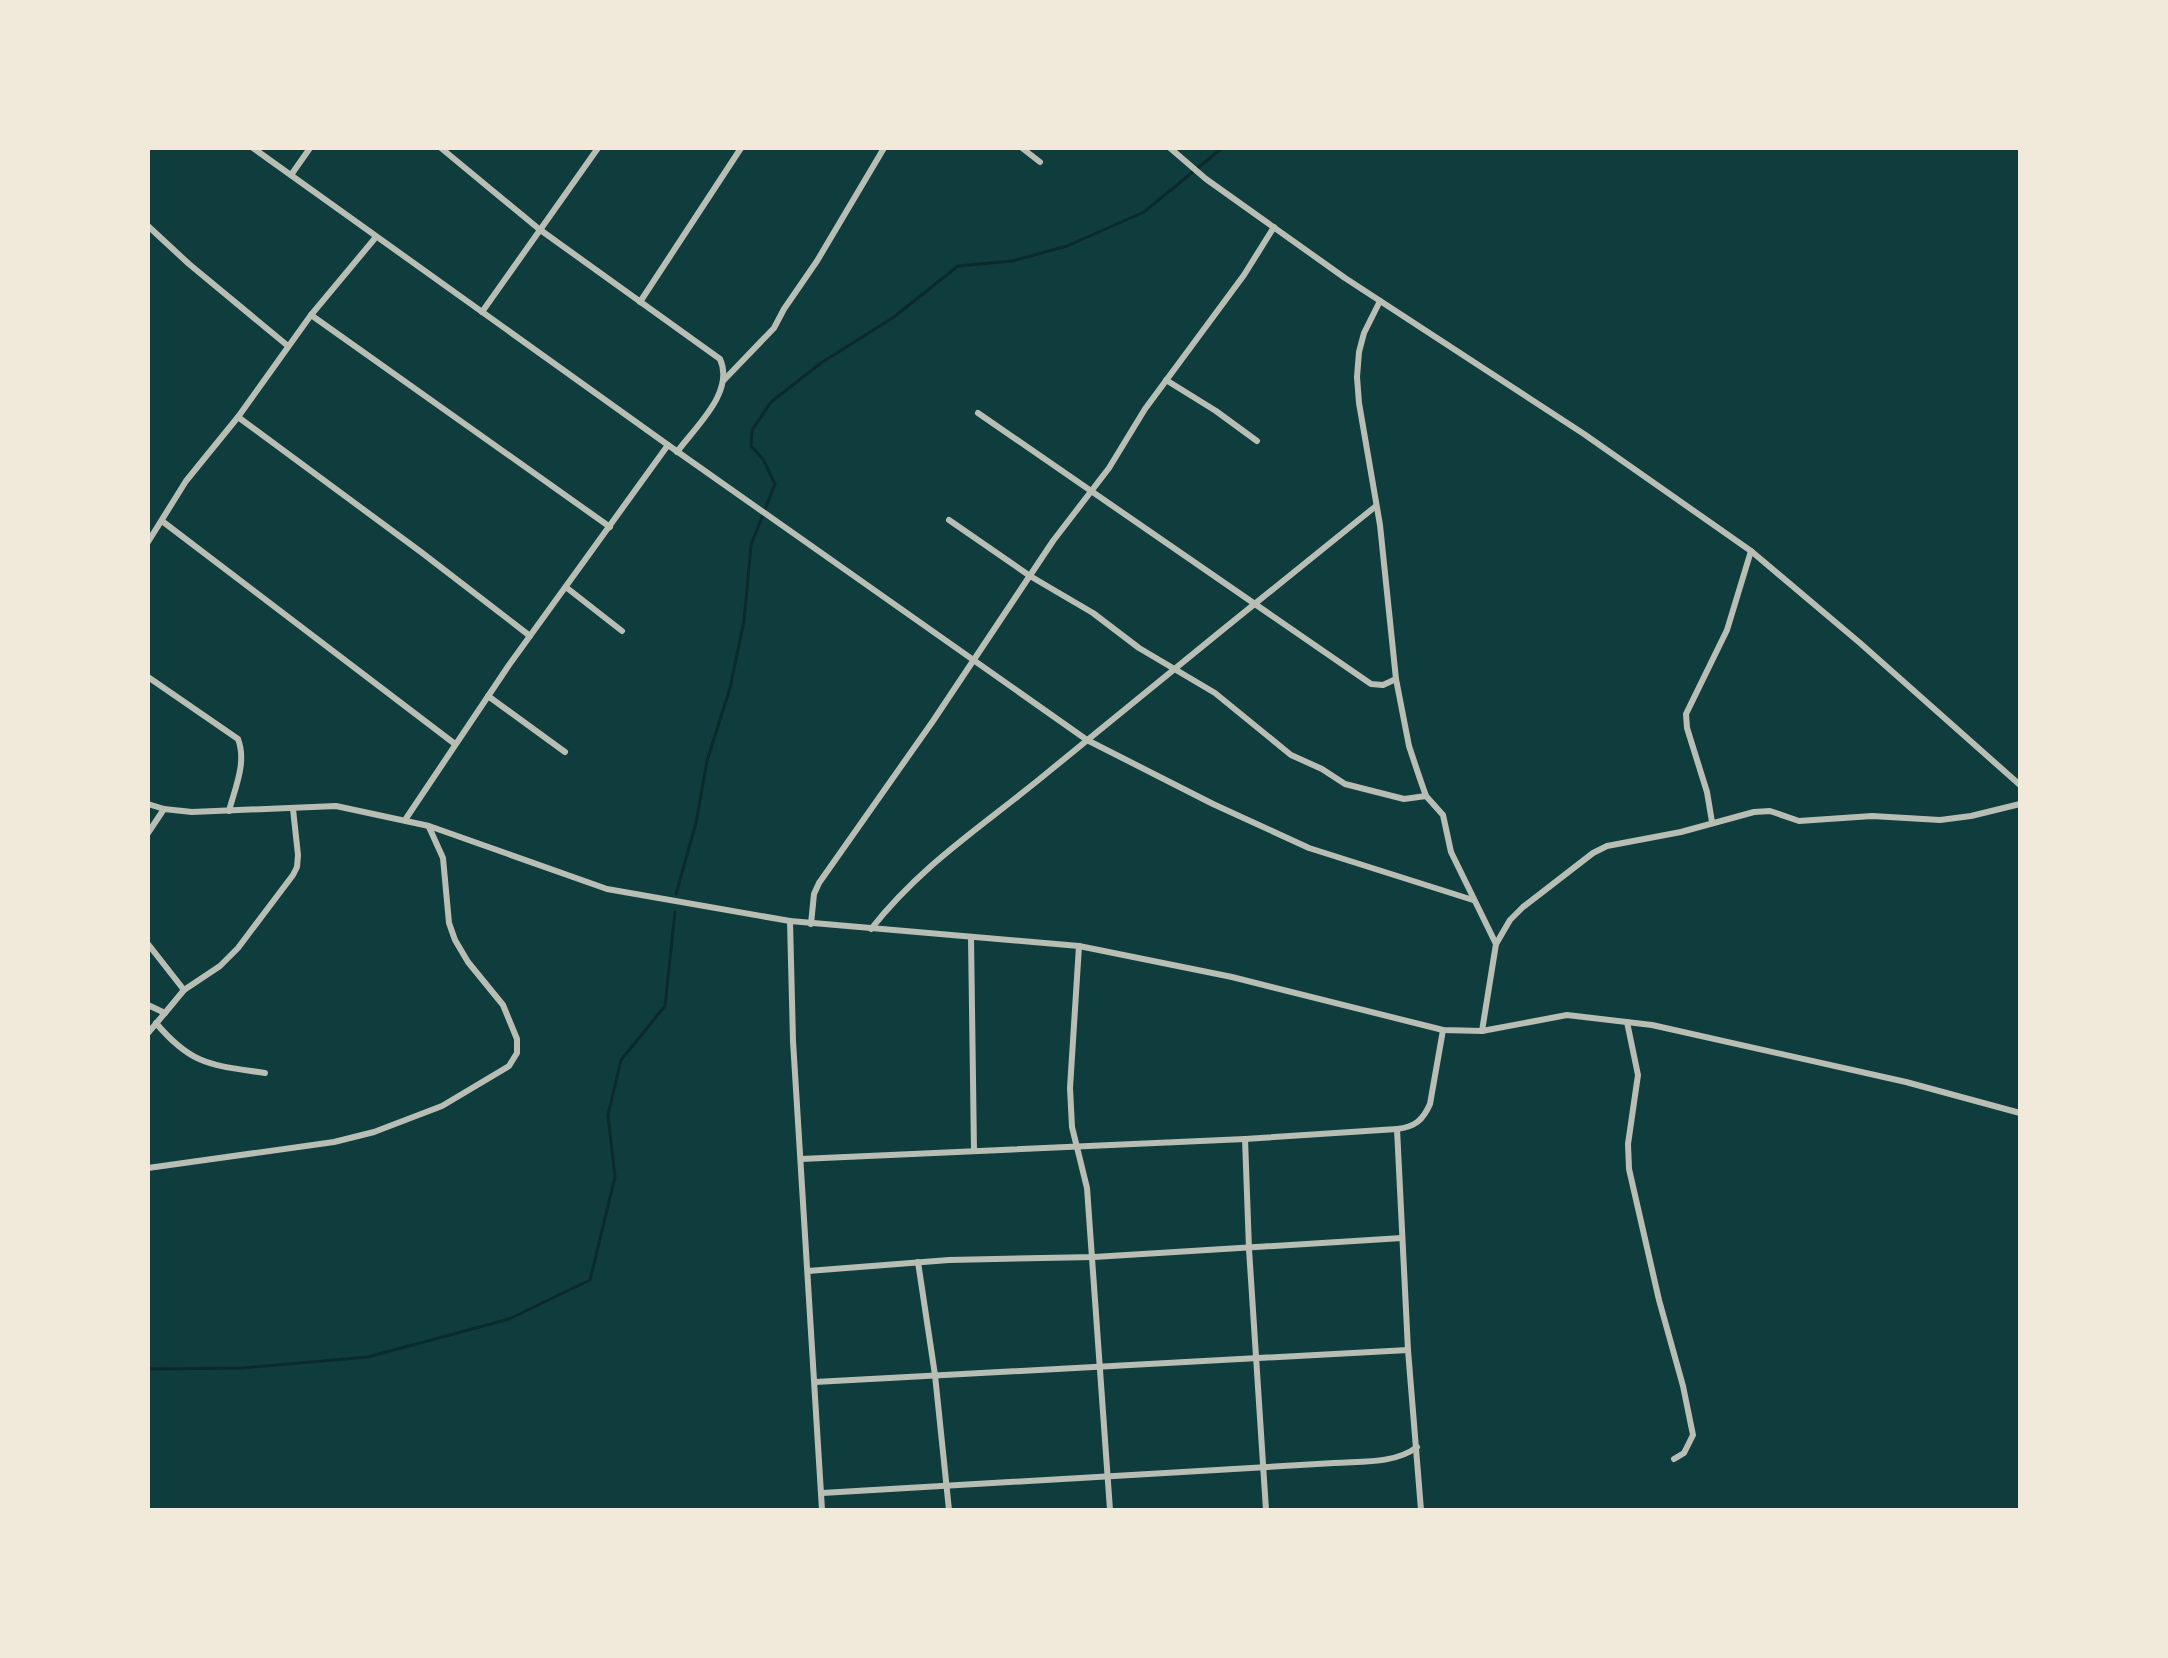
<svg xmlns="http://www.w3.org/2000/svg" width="2168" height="1658" font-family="Lato,sans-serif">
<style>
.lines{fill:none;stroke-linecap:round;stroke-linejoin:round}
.stream{stroke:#0a2a2b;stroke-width:3}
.minor{stroke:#b8beb3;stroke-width:6}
</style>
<rect width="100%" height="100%" fill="#0f3d3e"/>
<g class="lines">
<!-- stream -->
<g class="stream">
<polyline points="676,894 696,823 707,761 730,688 744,621 751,545 775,484 763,459 751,446 752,430 771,402 821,363 894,317 958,266 1012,261 1067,246 1144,212 1222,148"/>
<polyline points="148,1369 242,1368 368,1357 509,1319 590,1280 615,1177 608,1115 621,1060 665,1006 675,912"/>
</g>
<!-- minor -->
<g class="minor">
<polyline points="253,148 668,445 509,665 405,820"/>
<path d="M441,148L539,229L720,359C735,392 696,426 677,452"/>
<polyline points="1022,148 1040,162"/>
<polyline points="1170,148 1206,179 1345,278 1584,434 1751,551 1860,643 2020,785"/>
<polyline points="291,175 310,148"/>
<polyline points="148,226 189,264 288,346"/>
<polyline points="1380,301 1364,333 1359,352 1357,377 1359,403 1380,525 1396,679 1409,746 1419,776 1426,796 1443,815 1451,852 1496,944 1482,1031"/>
<polyline points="640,302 741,148"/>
<polyline points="482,312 598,148"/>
<polyline points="311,315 610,527"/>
<polyline points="724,380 774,328 784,309 817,261 884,148"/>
<polyline points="1166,380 1216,411 1257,441"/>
<polyline points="978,413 1371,684 1383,685 1396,679"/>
<polyline points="238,417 421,552 530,636"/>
<polyline points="668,445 1087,740 1213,804 1309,848 1473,900"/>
<polyline points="949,520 1030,576 1093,613 1139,648 1215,693 1291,755 1322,769 1345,784 1404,799 1426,796"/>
<polyline points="162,521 455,744"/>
<polyline points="148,542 186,481 238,417 311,315 376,237"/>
<polyline points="567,588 622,631"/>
<path d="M148,677L238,739C247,762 235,788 229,811"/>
<polyline points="488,696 565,752"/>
<polyline points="148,804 164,809 192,812 336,806 429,826 607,889 790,921 1079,946 1232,977 1443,1030 1482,1031 1567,1015 1652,1025 1906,1082 2020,1113"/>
<polyline points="1712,822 1707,792 1687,728 1686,714 1727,630 1751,551"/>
<polyline points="148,833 164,809"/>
<polyline points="790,921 793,1041 822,1510"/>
<polyline points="811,924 814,894 819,883 933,721 1053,541 1109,468 1145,409 1244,275 1274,227"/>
<path d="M871,929C923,863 983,826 1047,773C1156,684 1266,594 1376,506"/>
<polyline points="971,937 974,1151"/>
<polyline points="148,944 184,990"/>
<polyline points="1496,944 1510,920 1523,907 1593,853 1607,846 1681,832 1754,812 1770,811 1799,821 1872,816 1940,820 1971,816 2020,804"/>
<polyline points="1079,946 1070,1088 1072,1127 1087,1188 1110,1510"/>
<polyline points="148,1005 165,1013 184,990 220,966 238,948 293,875 297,867 298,855 293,809"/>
<polyline points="1627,1022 1638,1075 1628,1144 1629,1169 1659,1300 1683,1386 1693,1435 1684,1453 1674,1459"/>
<path d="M156,1023C192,1066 212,1065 265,1073"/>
<polyline points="148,1033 165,1013"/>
<polyline points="1245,1139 1249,1249 1266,1510"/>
<polyline points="801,1159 1245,1139 1397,1129"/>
<polyline points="148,1168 334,1142 374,1132 442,1106 509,1066 517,1053 517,1039 503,1005 468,962 455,940 449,923 443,858 429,827"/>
<polyline points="918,1262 935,1375 949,1510"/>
<polyline points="808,1271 949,1260 1094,1257 1402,1238"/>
<polyline points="815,1382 1408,1350"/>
<path d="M822,1493L1334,1463C1361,1461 1395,1464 1417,1447"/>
<path d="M1421,1510L1408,1350L1397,1129C1415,1127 1423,1120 1430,1104L1443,1030"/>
</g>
</g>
<!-- border -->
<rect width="2168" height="1658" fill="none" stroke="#f1e9da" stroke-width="300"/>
</svg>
